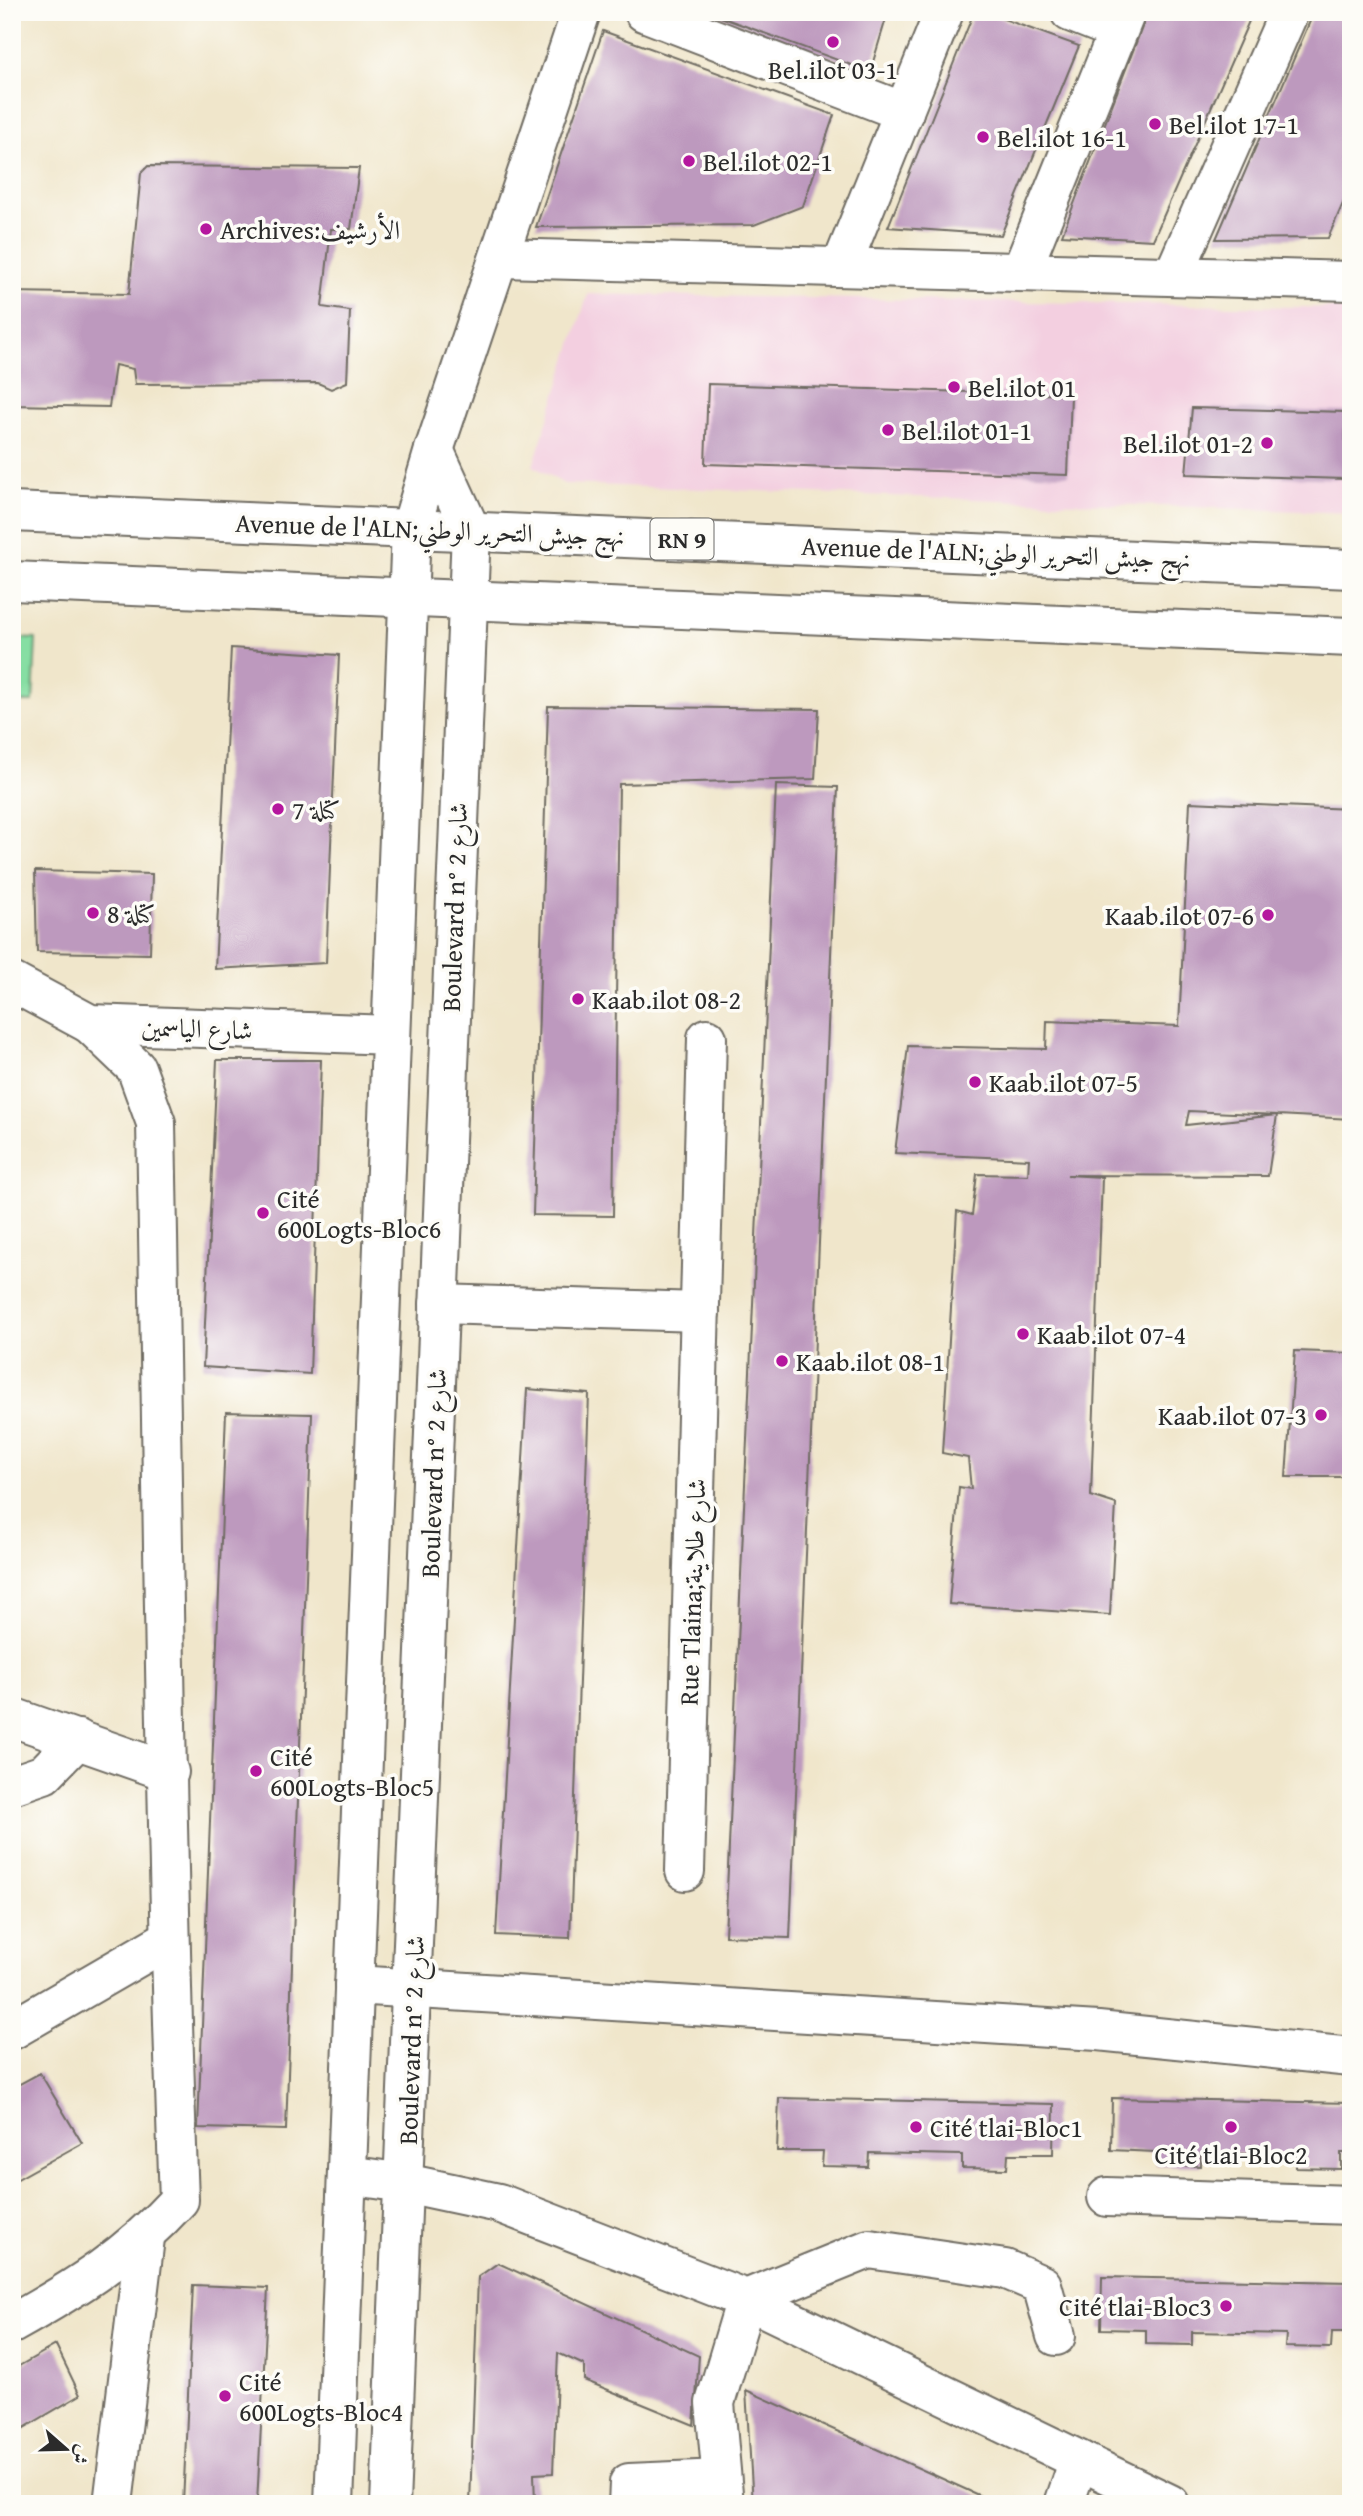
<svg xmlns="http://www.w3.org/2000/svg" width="1363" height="2516" font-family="'Gentium Book Plus',Amiri,serif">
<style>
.built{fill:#f3cfe0}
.green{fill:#86dea3;stroke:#588467;stroke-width:2}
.building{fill:#bd99be}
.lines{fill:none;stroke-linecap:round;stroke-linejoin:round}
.street-casing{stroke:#706c63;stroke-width:42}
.secondary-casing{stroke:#706c63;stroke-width:42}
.primary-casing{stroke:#706c63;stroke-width:42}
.street{stroke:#fff;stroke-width:38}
.secondary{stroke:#fff;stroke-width:38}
.primary{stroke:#fff;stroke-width:38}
.poi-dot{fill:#b5179e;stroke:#fdfcf7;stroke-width:2.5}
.labels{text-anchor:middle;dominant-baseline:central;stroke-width:7;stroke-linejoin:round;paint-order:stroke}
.shield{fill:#fdfcf7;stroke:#6a6a68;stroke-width:2}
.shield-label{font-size:24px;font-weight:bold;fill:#2b2b2b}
.poi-label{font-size:26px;fill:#2b2b2b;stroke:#fdfcf7;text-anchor:start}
.street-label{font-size:26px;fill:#2b2b2b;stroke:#fdfcf7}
</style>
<rect width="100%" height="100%" fill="#fdfcf7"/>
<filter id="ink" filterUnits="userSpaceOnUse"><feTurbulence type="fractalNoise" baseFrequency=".0143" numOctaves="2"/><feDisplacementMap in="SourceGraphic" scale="14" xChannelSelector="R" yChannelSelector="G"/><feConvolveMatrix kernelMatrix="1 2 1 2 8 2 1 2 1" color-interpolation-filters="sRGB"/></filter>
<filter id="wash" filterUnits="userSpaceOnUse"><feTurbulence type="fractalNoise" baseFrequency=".00686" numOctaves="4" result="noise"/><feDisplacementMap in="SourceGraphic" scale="28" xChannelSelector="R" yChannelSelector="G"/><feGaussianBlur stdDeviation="1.57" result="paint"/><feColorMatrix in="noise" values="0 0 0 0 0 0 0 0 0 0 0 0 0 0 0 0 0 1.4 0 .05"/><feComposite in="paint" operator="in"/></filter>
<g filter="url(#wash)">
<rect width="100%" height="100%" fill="#f0e6cb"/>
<!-- built -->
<polygon class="built" points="588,294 1351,308 1351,513 564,484 533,466"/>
<!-- green -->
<polygon class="green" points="12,638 36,639 33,702 12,702"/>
<g id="blocks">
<!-- building -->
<g class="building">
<polygon points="707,12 888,12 870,72"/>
<polygon points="974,12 984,12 1079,46 1001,235 888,227"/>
<polygon points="1148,12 1253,12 1153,240 1062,235"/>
<polygon points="1314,12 1351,12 1351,185 1328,238 1216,239"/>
<polygon points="603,31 834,115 803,206 754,225 536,227"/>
<polygon points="148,166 359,168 351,229 331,229 322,307 350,311 347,382 331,389 318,383 135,384 133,369 115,365 109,407 12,405 12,292 129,294 141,173"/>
<polygon points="708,384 1071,395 1068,475 705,464"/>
<polygon points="1192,408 1346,412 1345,479 1186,474"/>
<polygon points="231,648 339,655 326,963 215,969"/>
<polygon points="548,706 819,709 815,779 619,784 613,1216 533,1215"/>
<polygon points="776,785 838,787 790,1938 725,1936"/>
<polygon points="1190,802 1351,809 1351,1119 1278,1115 1189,1111 1186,1125 1277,1115 1268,1176 1067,1175 1102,1177 1091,1496 1116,1504 1110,1615 949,1604 959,1487 971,1489 968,1458 942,1453 957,1211 972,1215 977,1174 1028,1175 1029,1159 895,1153 908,1046 1046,1049 1047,1021 1179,1026"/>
<polygon points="35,871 152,874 150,954 37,952"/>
<polygon points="217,1060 321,1060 310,1374 203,1367"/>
<polygon points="1295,1351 1351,1353 1351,1477 1286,1477"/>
<polygon points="527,1389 589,1394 570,1938 496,1935"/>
<polygon points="226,1412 312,1414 286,2130 198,2128"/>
<polygon points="40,2073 82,2143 12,2182 12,2088"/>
<polygon points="779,2098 1054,2104 1053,2154 1008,2154 1007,2169 962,2168 962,2155 869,2153 868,2167 822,2166 823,2151 777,2151"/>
<polygon points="1112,2098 1351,2103 1351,2153 1341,2153 1341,2169 1296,2168 1296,2155 1201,2153 1201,2166 1156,2165 1156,2152 1111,2150"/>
<polygon points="498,2263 699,2356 694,2425 584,2380 584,2365 558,2353 553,2473 534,2474 535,2504 470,2504 478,2277"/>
<polygon points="1102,2277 1351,2282 1351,2332 1332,2332 1331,2348 1285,2347 1286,2334 1192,2332 1192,2345 1146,2344 1146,2330 1101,2329"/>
<polygon points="193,2285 268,2288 257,2504 183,2504"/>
<polygon points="56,2345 80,2395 12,2435 12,2370"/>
<polygon points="746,2390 998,2504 753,2504"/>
</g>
</g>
</g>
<g filter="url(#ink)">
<use href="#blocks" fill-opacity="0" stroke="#706c63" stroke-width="2"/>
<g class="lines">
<defs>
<g id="street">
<polyline points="644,12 904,112"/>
<polyline points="1070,12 1118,31"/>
<polyline points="500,258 1351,281"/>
<polyline points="841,267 944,12"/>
<polyline points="1021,272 1126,12"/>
<polyline points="1173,276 1289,12"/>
<polyline points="12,982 90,1024 391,1035"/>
<polyline points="439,1304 700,1312"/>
<polyline points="12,1717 169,1772"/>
<polyline points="12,1785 44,1774 78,1739"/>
<polyline points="685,1871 707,1038"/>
<polyline points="354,1985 1098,2031 1351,2057"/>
<polyline points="12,2030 169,1939"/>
<polyline points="1107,2197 1351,2205"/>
<path d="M12,2324C78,2287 128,2256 179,2200C165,1841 163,1482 156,1123L136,1068L90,1024"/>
<polyline points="113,2504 145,2238"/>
<polyline points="628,2504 629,2483 721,2479"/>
<polyline points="724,2504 715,2403 746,2299 869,2249 1005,2269 1042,2285 1056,2336"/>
<polyline points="1064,2504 1079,2460"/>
</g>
<g id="secondary">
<polyline points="347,2175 405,2183 499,2203 746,2299 1170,2504"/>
<polyline points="334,2504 411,528 434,450 581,12"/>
<polyline points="390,2504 471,531 434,450"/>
</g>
<g id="primary">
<polyline points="12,512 1351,569"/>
<polyline points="12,581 1351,637"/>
</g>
</defs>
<!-- street casing -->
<use href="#street" class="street-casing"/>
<!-- secondary casing -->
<use href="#secondary" class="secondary-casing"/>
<!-- primary casing -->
<use href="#primary" class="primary-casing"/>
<!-- street -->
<use href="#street" class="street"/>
<!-- secondary -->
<use href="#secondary" class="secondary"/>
<!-- primary -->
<use href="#primary" class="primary"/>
</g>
</g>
<!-- markers -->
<g class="poi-dot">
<circle cx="833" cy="42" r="7"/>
<circle cx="1155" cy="124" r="7"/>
<circle cx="983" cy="137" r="7"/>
<circle cx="689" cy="161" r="7"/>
<circle cx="206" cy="229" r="7"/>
<circle cx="954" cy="387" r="7"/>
<circle cx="888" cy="430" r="7"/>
<circle cx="1267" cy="443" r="7"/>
<circle cx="278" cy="809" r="7"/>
<circle cx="93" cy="913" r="7"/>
<circle cx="1268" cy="915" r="7"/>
<circle cx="578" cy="999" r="7"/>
<circle cx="975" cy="1082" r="7"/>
<circle cx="263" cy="1213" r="7"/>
<circle cx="1023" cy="1334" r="7"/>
<circle cx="782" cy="1361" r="7"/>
<circle cx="1321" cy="1415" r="7"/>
<circle cx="256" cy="1771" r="7"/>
<circle cx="916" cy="2127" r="7"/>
<circle cx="1231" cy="2127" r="7"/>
<circle cx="1226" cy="2306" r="7"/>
<circle cx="225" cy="2396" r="7"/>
</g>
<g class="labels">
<!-- shield labels -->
<rect class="shield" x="650.5" y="518.5" width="63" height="41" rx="5"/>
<g class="shield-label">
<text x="682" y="539">RN 9</text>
</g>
<!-- poi labels -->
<g class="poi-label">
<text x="833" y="69" text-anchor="middle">Bel.ilot 03-1</text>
<text x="1169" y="124">Bel.ilot 17-1</text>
<text x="997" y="137">Bel.ilot 16-1</text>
<text x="703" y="161">Bel.ilot 02-1</text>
<text x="220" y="229">Archives:الأرشيف</text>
<text x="968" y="387">Bel.ilot 01</text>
<text x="902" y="430">Bel.ilot 01-1</text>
<text x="1253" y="443" text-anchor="end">Bel.ilot 01-2</text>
<text x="292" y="809">كتلة 7</text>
<text x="107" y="913">كتلة 8</text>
<text x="1254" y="915" text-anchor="end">Kaab.ilot 07-6</text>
<text x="592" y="999">Kaab.ilot 08-2</text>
<text x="989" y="1082">Kaab.ilot 07-5</text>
<text x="277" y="1198">Cité<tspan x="277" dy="30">600Logts-Bloc6</tspan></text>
<text x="1037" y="1334">Kaab.ilot 07-4</text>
<text x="796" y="1361">Kaab.ilot 08-1</text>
<text x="1307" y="1415" text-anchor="end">Kaab.ilot 07-3</text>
<text x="270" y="1756">Cité<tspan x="270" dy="30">600Logts-Bloc5</tspan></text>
<text x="930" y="2127">Cité tlai-Bloc1</text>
<text x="1231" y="2154" text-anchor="middle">Cité tlai-Bloc2</text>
<text x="1212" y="2306" text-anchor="end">Cité tlai-Bloc3</text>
<text x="239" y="2381">Cité<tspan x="239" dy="30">600Logts-Bloc4</tspan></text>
</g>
<!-- street labels -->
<g class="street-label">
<text transform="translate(430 529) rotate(2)">Avenue de l'ALN;نهج جيش التحرير الوطني</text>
<text transform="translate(996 552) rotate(2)">Avenue de l'ALN;نهج جيش التحرير الوطني</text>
<text transform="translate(454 907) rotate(-88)">Boulevard n° شارع 2</text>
<text transform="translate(197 1028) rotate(2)">شارع الياسمين</text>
<text transform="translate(433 1473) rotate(-88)">Boulevard n° شارع 2</text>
<text transform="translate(692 1592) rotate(-88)">Rue Tlaina;شارع طلاينة</text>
<text transform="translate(411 2040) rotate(-88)">Boulevard n° شارع 2</text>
</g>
</g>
<!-- margin -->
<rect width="1363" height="2516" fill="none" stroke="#fdfcf7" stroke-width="42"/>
<!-- north arrow -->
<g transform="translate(66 2449) rotate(110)" stroke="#fdfcf7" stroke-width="5" paint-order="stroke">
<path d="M0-5L12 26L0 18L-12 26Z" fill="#2b2b2b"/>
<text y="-10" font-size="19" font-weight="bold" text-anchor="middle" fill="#2b2b2b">ش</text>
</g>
</svg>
